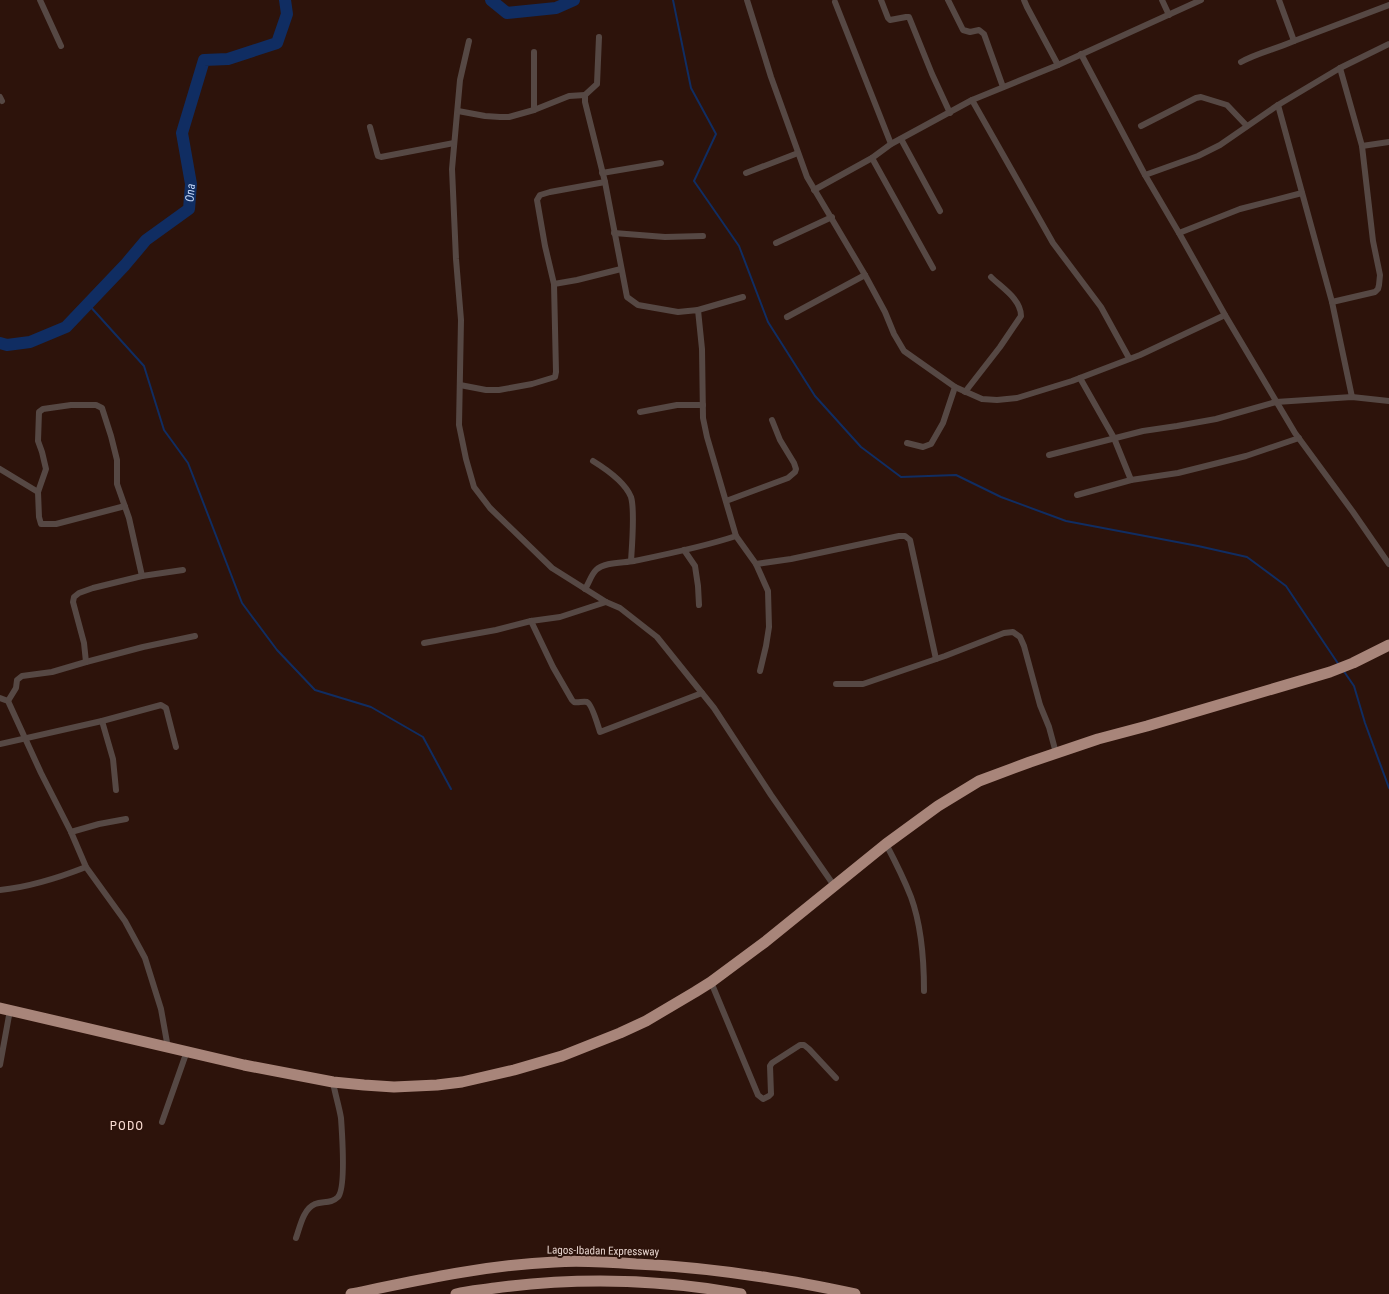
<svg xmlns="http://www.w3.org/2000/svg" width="1389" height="1294" font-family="'Roboto Condensed',sans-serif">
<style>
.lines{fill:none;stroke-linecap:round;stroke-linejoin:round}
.stream{stroke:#102d62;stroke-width:2}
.river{stroke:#102d62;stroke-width:12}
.street{stroke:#564844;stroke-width:6}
.highway{stroke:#a8857a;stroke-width:11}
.labels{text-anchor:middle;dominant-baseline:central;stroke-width:4;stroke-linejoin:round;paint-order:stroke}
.street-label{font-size:11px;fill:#e7d4ce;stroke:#2d130b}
.water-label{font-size:12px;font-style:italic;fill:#bfd3f5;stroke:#2d130b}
.quarter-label{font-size:13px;letter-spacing:1px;fill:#fadbd1;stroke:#2d130b}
</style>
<rect width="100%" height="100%" fill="#2d130b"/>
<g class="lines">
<!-- stream -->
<g class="stream">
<polyline points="673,0 691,88 716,134 694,181 739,246 768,322 815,396 861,447 901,477 956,475 1001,497 1066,521 1198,546 1247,557 1286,586 1339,665"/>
<polyline points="88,304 144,366 164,430 188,463 242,603 277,650 315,690 371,707 423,737 451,789"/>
<polyline points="1343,670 1354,686 1365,723 1389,788"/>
</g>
<!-- river -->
<g class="river">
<polyline points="491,0 507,13 556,8 574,0"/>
<path id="s1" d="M0,343L7,345L30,342L66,327L125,265L146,240L189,209L191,184L182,133L204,60L228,59L277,43L287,14L285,0"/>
</g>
<!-- street -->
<g class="street">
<polyline points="40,0 61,46"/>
<polyline points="747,0 771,77 807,177 865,275 885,312 894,334 904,351 955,387 982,399 997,400 1017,398 1072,381 1140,355 1225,315"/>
<polyline points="881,0 888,18 890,20 906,17 909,17 932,74 950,113"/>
<polyline points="948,0 963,30 970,32 979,30 984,34 1003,87"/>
<polyline points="1024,0 1027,7 1058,65"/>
<polyline points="1162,0 1169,15"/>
<polyline points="1279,0 1294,41 1389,5"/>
<polyline points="835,2 891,144"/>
<polyline points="469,41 460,80 452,169 456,259 461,320 459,425 466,459 474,487 490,508 552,568 606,602 620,608 657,637 714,708 771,795 835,887"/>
<polyline points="534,52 534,110"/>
<polyline points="1081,54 1145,175 1179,233 1225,315 1295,433 1353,512 1389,564"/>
<path d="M1241,62C1257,53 1276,49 1294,41"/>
<polyline points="0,97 2,101"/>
<polyline points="972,100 1053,243 1101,307 1129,358"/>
<polyline points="1278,105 1332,302 1352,397"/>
<polyline points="458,111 485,116 500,117 509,117 534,110 569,96 585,95"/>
<polyline points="1141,126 1196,98 1201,97 1227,105 1247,126"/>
<polyline points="370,127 377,153 378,156 381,157 454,143"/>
<polyline points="901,139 940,211"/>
<polyline points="1362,146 1389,142"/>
<polyline points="872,158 933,268"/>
<polyline points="602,173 661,163"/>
<polyline points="746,173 798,153"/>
<polyline points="1145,175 1198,156 1220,145 1278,105 1340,68 1389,44"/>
<polyline points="814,190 872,158 891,144 972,100 1058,65 1201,0"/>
<polyline points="614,233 665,237 703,236"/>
<polyline points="1179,233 1240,209 1302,193"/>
<polyline points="776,243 832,217"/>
<polyline points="554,284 577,280 621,269"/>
<polyline points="1332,302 1375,292 1378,289 1379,285 1380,275 1373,241 1362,146 1340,68"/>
<polyline points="698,310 743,297"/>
<polyline points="787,317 865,275"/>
<polyline points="1080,378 1114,438 1131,480"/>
<polyline points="460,385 486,390 499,390 532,384 555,377 556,372 554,284 545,246 537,200 540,195 550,192 605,182"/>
<path d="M965,392L1000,347L1021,316C1021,299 1002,288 991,277"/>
<polyline points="640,412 677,405 703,405"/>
<polyline points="907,443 923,447 931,444 943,423 955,387"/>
<polyline points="1049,455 1143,431 1177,426 1216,419 1276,402 1352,397 1389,401"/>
<path d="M593,461C606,469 625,482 631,497C635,510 632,546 631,561"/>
<polyline points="0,469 38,492"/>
<polyline points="1077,495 1131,480 1178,473 1246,456 1299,438"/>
<polyline points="726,501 788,478 795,472 796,469 794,463 780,440 772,420"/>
<polyline points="125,506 56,524 41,524 39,517 38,492 46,469 42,452 38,441 39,412 43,409 71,405 96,405 102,408 111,436 117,460 117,484 129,518 142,576"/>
<polyline points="736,536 756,564 768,591 769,627 766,646 760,671"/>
<polyline points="684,550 695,566 698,586 699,605"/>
<polyline points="756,564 791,559 899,536 905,536 910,540 936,659"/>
<path d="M585,589C589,583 591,575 596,570C604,562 623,563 634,561C668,554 703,547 736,536L707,437L703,418L702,349L698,310L678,312L638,305L627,297L605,182L585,102V95L597,84L599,37"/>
<path d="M531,621L553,667L572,700L574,702C578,703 583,701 587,702C592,704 598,726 600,732L702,693"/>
<polyline points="424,643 496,630 531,621 560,617 606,602"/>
<polyline points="86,662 143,647 195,636"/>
<polyline points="836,684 863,684 945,656 1004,633 1013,632 1020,637 1024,646 1040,705 1049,727 1056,753"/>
<polyline points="0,698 8,701 41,773 71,832 86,867 125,921 145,958 161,1009 168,1048"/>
<polyline points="8,701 16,688 17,680 22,676 52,672 86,662 84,643 73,602 74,597 79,593 93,588 142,576 183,570"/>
<polyline points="102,721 113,759 116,790"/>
<polyline points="0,744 102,721 161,705 166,708 176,747"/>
<polyline points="71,832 99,824 126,819"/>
<path d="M886,844C895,861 904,879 911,897C922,927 924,960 924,991"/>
<path d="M0,890C30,887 58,878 86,867"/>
<polyline points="711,982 758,1095 763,1099 769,1096 771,1094 770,1066 772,1063 800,1045 804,1045 809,1049 836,1078"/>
<polyline points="0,1065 10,1010"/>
<polyline points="162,1122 187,1051"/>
<path d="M296,1238C300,1227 303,1209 315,1204C323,1201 331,1204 338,1197C346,1188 342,1132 341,1118C339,1106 335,1094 333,1082"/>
</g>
<!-- highway -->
<g class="highway">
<polyline points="0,1008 244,1065 333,1082 364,1085 394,1087 437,1085 462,1082 514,1070 562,1056 620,1033 646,1021 695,992 711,982 765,942 886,844 938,806 979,781 1030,762 1098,739 1147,726 1330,672 1353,663 1389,645"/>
<path d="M351,1294C419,1280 486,1265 555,1262C582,1260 609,1262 636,1264C681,1266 725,1271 769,1278C798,1282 827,1288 855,1294"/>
<path d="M456,1294C469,1291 482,1290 495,1288C577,1277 661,1279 741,1294"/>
</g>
</g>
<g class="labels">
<!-- street labels -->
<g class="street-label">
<text transform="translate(603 1251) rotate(1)">Lagos-Ibadan Expressway</text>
</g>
<!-- water labels -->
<g class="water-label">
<text stroke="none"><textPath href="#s1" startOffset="257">Ona</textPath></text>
</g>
<!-- quarter labels -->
<g class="quarter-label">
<text x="127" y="1125">PODO</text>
</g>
</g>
</svg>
